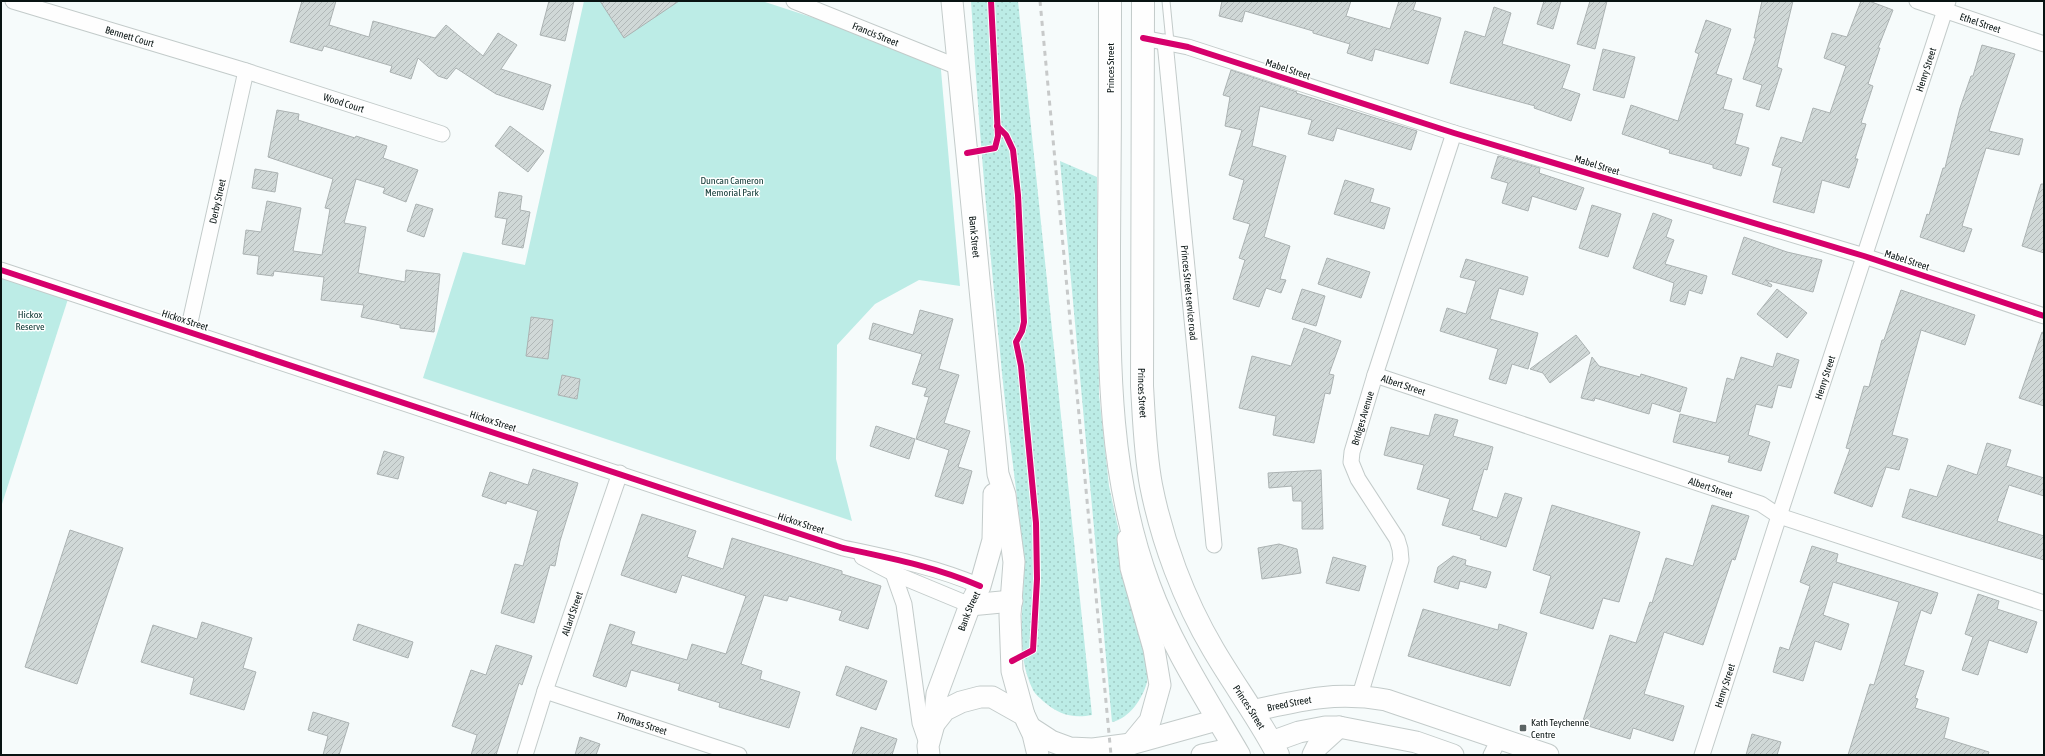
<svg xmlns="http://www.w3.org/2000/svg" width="2045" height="756" font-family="'Asap Condensed',sans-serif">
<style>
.grass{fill:url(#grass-dots)}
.park{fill:#bcece6}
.building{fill:url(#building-hatch);stroke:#abb2b2}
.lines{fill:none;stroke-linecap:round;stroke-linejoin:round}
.service-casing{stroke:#c3cbca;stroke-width:9}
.minor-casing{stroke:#c3cbca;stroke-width:17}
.secondary-casing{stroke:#c3cbca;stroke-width:23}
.trunk-casing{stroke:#c3cbca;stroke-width:24}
.service{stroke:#fefefe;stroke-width:7}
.minor{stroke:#fefefe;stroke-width:15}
.secondary{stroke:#fefefe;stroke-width:21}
.trunk{stroke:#fefefe;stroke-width:22}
.rail{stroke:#c7c9c9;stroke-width:3;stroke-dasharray:5 5;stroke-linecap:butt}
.cycleway-casing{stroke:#fff;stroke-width:8}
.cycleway{stroke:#d6006c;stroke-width:6}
.poi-dot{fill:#5b6464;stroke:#fff;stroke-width:1.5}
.labels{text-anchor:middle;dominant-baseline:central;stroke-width:3;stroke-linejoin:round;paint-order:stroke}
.street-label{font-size:10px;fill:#081312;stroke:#fff}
.park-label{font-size:10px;fill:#0e3733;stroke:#fff}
.poi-label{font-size:10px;fill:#081312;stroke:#fff;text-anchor:start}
</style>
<defs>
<pattern id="grass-dots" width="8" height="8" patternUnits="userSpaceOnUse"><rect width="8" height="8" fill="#bcece6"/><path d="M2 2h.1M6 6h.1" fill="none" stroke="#a0cac4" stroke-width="1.8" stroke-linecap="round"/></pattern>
<pattern id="building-hatch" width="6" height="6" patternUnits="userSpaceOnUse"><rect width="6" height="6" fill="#d0d8d7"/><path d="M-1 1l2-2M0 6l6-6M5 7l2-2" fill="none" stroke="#b1b8b8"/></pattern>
</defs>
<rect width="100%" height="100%" fill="#f6fbfb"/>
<!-- grass -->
<g class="grass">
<path d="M971,1H1018L1092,715C1072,719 1058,714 1043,701C1040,698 1035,694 1033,690C1012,648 1027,598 1023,554C1017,486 1006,420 1000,352C988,235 978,118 971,1Z"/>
<path d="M1060,161L1097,177L1099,395L1109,486L1147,660C1147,667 1148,675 1147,682C1143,698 1129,719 1112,722Z"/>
</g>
<!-- park -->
<g class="park">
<polygon points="584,1 762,1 940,59 960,286 919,280 875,304 837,345 836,459 852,521 423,378 463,252 525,265"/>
<polygon points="1,278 68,299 1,507"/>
</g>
<!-- building -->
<g class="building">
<polygon points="302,1 336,1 329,25 369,37 373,21 435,38 446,25 483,56 498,33 517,45 501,69 551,85 543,110 496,94 456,68 447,79 438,76 418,58 411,79 390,72 392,66 324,46 322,51 290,42"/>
<polygon points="549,1 574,1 565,41 540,35"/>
<polygon points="600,1 679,1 624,38"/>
<polygon points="1222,1 1351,1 1346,16 1390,29 1399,1 1416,1 1413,10 1441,18 1428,64 1375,49 1372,61 1347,53 1350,44 1313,33 1313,31 1245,11 1242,22 1219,16"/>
<polygon points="1544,1 1561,1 1553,29 1537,24"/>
<polygon points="1590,1 1607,1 1595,49 1577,44"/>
<polygon points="1762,1 1793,1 1777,67 1782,69 1769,110 1756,106 1762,85 1743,79 1756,38 1754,38"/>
<polygon points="1861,1 1869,1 1893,10 1878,48 1880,48 1868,84 1873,86 1861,123 1866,124 1855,159 1858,159 1849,188 1822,180 1814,213 1773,202 1782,168 1772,165 1781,137 1802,143 1813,108 1830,113 1846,66 1824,58 1832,33 1847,37"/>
<polygon points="1494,7 1511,13 1502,44 1570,65 1562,88 1580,94 1571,121 1534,108 1535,106 1450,83 1465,31 1485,37"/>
<polygon points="1706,20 1731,29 1716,74 1732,79 1723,109 1743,114 1735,144 1749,148 1741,176 1713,168 1713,165 1669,153 1670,150 1622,134 1631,105 1678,121 1699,54 1695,52"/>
<polygon points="1982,45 2015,54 1989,131 2023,139 2019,155 1986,148 1962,226 1972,229 1964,252 1920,237 1927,214 1929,215 1943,168 1945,168 1960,108 1971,76 1973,76"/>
<polygon points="1603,49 1635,57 1624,98 1593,90"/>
<polygon points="1231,70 1297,92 1296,93 1417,131 1411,150 1337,128 1333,141 1308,134 1312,120 1260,106 1252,146 1286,156 1264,237 1290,246 1280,279 1286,280 1281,293 1266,288 1259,307 1233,299 1245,260 1239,258 1250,224 1233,219 1244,180 1229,175 1242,130 1225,126 1230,97 1223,95"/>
<polygon points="277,110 299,114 298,120 355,138 356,136 387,146 383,158 418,170 406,202 383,193 385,188 356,179 344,223 366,227 358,273 405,282 406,270 440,274 434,332 400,328 400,325 361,317 364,305 321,300 324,277 274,271 273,276 257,274 259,256 243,254 246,230 261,232 267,201 301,208 293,251 322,255 330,209 325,208 333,179 268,157"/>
<polygon points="510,126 544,151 528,172 495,146"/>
<polygon points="1498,156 1540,168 1539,173 1584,188 1576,210 1532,196 1528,211 1502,203 1508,183 1491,178"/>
<polygon points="255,169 278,173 275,192 252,188"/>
<polygon points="1345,180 1374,189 1370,202 1390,208 1384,229 1334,214"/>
<polygon points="2041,184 2044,184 2044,253 2022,246"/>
<polygon points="499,192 522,196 520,210 530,212 523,248 502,244 507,219 495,217"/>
<polygon points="416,204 433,209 424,237 407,231"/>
<polygon points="1592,205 1621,214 1608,257 1579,248"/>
<polygon points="1653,213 1672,220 1666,237 1674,240 1665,264 1707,276 1702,294 1689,290 1685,305 1670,301 1674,283 1633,268"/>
<polygon points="1744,237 1787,252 1822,260 1813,292 1765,280 1772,285 1771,287 1732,274"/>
<polygon points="1327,258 1370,272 1361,298 1318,284"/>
<polygon points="1466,259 1528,277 1523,295 1499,288 1490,319 1538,333 1528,369 1512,364 1506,384 1489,379 1498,349 1440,331 1447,308 1466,314 1476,281 1460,277"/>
<polygon points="1302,289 1325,296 1316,326 1292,319"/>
<polygon points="1777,289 1807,313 1787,338 1757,314"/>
<polygon points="1901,290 1975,315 1965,345 1921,330 1892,435 1908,439 1899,470 1886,467 1872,507 1834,493 1850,449 1846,448 1864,386 1869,387 1882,340 1884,340"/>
<polygon points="920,310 953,319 939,369 959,375 944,423 970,431 958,467 972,471 963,504 935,496 949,450 916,439 929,397 924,396 927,388 912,384 922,354 869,339 873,323 913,335"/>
<polygon points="531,317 553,320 548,359 526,356"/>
<polygon points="1304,328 1341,341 1329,374 1334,375 1330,394 1325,393 1314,443 1273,435 1276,416 1239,408 1252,356 1291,366"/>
<polygon points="2042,332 2044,333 2044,406 2019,398"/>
<polygon points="1576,335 1590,353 1550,383 1543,373 1530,369"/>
<polygon points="1777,353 1799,360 1791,388 1778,385 1772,408 1756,404 1748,435 1770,442 1761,471 1728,462 1730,456 1673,442 1680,414 1716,423 1727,378 1734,380 1741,357 1773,367"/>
<polygon points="1592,357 1599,366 1640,377 1641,374 1687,388 1680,412 1652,403 1649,414 1595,398 1594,401 1581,398"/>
<polygon points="562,375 580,379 577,399 558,395"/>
<polygon points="1435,414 1458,420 1453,436 1493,447 1487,470 1484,469 1472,510 1497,518 1505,493 1522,498 1506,547 1480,539 1481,536 1442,525 1450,499 1417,489 1424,465 1384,455 1391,427 1429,436"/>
<polygon points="876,426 915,439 909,459 870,446"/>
<polygon points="1987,443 2011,450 2006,466 2044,478 2044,496 2009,485 1997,521 2044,536 2044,560 1902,517 1910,489 1937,497 1948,465 1977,475"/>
<polygon points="384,451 404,457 398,479 377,474"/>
<polygon points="533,469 578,483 560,541 555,566 550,565 534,623 501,613 515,564 523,566 538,511 507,501 506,504 482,496 490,472 528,485"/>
<polygon points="1321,470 1323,529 1302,529 1302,501 1293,501 1292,486 1269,488 1268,473"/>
<polygon points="1552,505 1640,532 1619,602 1603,598 1593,629 1540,613 1551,576 1533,570"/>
<polygon points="1712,505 1749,516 1735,560 1732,559 1703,645 1664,632 1644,694 1684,706 1673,741 1633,728 1630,739 1582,724 1610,635 1636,643 1650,602 1652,603 1666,558 1693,566"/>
<polygon points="642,514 696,531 687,557 723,569 732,538 842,571 842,574 881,586 868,629 839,620 842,611 789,596 787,601 764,595 741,664 762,671 760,679 800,692 789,728 719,707 720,703 678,690 680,684 631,670 626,687 593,676 610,624 635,632 631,644 687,660 692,644 726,654 746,596 682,575 676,593 621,575"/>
<polygon points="70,530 123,548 77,684 25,667"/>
<polygon points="1279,544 1297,549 1301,573 1262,579 1258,548"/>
<polygon points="1812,546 1838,554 1836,562 1938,593 1931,614 1921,610 1904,665 1924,671 1915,698 1918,699 1915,708 1949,718 1944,738 1989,752 1988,755 1848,755 1870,684 1874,685 1899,602 1833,582 1823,615 1849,624 1841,650 1815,641 1803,681 1773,672 1780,647 1789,650 1810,586 1800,582"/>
<polygon points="1453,556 1466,560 1465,565 1491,572 1486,588 1460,581 1458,589 1434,582 1438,567"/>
<polygon points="1333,557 1366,566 1359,591 1326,583"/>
<polygon points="1978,594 1999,601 1997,609 2037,622 2027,653 1989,640 1978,675 1962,670 1973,637 1965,634"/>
<polygon points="1423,609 1498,630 1499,624 1527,633 1510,686 1408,656"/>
<polygon points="202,622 252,638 243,668 256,672 244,710 190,694 194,678 141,662 153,625 197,639"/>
<polygon points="358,624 413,642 408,658 353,640"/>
<polygon points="496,645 532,656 522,685 519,683 496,755 471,755 477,735 452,726 471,670 486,675"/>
<polygon points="846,666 887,681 876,710 836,695"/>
<polygon points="313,712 349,723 339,755 323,755 328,736 308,730"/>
<polygon points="861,727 897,739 892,755 852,755"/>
<polygon points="1752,734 1781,742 1777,755 1746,755"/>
<polygon points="580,737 600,744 596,755 575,755"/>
</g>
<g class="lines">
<defs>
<polyline id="service" points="1166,1 1170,42"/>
<g id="minor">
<path id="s1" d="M13,1L246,71L442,134"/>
<path id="s2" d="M794,1L958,67"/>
<path id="s3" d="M1917,1L2044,44"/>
<polyline points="1143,38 1188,47 1454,133 1864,256 2044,316"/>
<path id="s4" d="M1165,42L1214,545"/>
<path d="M1,270L843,548C890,558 936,567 980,586"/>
<path id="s5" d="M188,331L246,71"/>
<path id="s6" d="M1375,375L1761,504L1779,516L2044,603"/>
<polyline points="862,557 893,573 970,605"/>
<polyline points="893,573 904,604 920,723 928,746"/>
<path id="s7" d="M545,691L739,755"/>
<path id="s8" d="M1360,695L1401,560L1400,549L1397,539L1358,479L1351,462L1352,452L1375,375L1454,133"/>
<path id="s9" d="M525,755L545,691L620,473"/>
<polyline points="1491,755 1499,739"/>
<path id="s10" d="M1702,755L1779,516L1948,1"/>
</g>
<g id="secondary">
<path id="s11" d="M952,1L998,474L1005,495L1014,562L1010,615L1012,671L1024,715"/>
<polyline points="1128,539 1131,568 1154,649 1160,685 1150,721 1131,744"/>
<polyline points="970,605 1012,601"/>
<path id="s12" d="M1252,711C1301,700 1335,691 1386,700L1548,755"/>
<path id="s13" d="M934,724L937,694L970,605L980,586L993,540L994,494"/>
<polyline points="1031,728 1051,741 1070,748 1093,749 1131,744 1217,720"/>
<polyline points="1271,742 1299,732 1325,727 1339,727 1416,742 1453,755"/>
<polyline points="929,755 928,746 934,724 945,710 961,702 980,697 992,697 1024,715 1033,734 1038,755"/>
<polyline points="1202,755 1235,748"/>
<polyline points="1313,755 1317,747 1339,727"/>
</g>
<g id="trunk">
<path d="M1110,1C1110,83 1110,166 1109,248C1109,364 1108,475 1149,585C1171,645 1207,700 1239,755"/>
<path id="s14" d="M1143,1L1142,386C1144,419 1145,453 1151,485C1162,541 1184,600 1213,649C1234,685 1259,718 1278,755"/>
</g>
</defs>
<!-- service casing -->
<use href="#service" class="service-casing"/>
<!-- minor casing -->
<use href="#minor" class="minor-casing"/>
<!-- secondary casing -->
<use href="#secondary" class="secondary-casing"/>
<!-- trunk casing -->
<use href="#trunk" class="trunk-casing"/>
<!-- service -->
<use href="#service" class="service"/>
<!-- minor -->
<use href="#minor" class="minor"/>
<!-- secondary -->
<use href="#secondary" class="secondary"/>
<!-- trunk -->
<use href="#trunk" class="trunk"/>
<!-- rail -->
<polyline class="rail" points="1040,1 1111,755"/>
<defs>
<g id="cycleway">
<polyline points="1143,38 1188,47 1454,133 1864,256 2044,316"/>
<polyline points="997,126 1006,135 1013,150 1018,195 1024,322 1022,331 1016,342 1021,366 1036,523 1037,579 1033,650 1012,661"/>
<polyline points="967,153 995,148 998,136 991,1"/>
<path d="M1,270L843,548C890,558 936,567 980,586"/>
</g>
</defs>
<!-- cycleway casing -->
<use href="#cycleway" class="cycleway-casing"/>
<!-- cycleway -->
<use href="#cycleway" class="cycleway"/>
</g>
<!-- markers -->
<rect class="poi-dot" x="1519" y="724" width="8" height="8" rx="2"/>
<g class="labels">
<!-- street labels -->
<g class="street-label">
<text stroke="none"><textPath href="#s3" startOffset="67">Ethel Street</textPath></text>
<text stroke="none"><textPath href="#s2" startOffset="88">Francis Street</textPath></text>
<text stroke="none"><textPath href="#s1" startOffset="122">Bennett Court</textPath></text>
<text transform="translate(1110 68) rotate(-90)">Princes Street</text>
<text transform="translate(1288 69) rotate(18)">Mabel Street</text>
<text stroke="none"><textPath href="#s10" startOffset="721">Henry Street</textPath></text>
<text stroke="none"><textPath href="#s1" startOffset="346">Wood Court</textPath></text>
<text transform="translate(1597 165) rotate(17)">Mabel Street</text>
<text stroke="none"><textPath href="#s5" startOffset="133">Derby Street</textPath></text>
<text stroke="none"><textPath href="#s11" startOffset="237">Bank Street</textPath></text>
<text transform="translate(1907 260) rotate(18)">Mabel Street</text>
<text stroke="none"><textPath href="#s4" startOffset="252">Princes Street service road</textPath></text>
<text transform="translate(185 320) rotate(18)">Hickox Street</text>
<text stroke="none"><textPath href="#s10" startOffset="397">Henry Street</textPath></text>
<text stroke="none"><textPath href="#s6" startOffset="30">Albert Street</textPath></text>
<text stroke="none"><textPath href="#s14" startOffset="392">Princes Street</textPath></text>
<text stroke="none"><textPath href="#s8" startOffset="298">Bridges Avenue</textPath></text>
<text transform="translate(493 421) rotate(18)">Hickox Street</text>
<text stroke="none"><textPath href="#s6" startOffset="354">Albert Street</textPath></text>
<text transform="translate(801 523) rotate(18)">Hickox Street</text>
<text stroke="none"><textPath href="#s13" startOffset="119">Bank Street</textPath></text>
<text stroke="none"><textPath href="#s9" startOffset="149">Allard Street</textPath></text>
<text stroke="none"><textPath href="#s10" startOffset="73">Henry Street</textPath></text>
<text stroke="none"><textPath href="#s12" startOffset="38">Breed Street</textPath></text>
<text stroke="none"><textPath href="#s14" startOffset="729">Princes Street</textPath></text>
<text stroke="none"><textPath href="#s7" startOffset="102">Thomas Street</textPath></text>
</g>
<!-- park labels -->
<g class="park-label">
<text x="732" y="180">Duncan Cameron<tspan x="732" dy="12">Memorial Park</tspan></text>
<text x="30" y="314">Hickox<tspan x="30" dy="12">Reserve</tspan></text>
</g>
<!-- poi labels -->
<g class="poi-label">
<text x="1531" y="722">Kath Teychenne<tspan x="1531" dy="12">Centre</tspan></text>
</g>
</g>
<!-- border -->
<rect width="2045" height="756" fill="none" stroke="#081312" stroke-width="4"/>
</svg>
